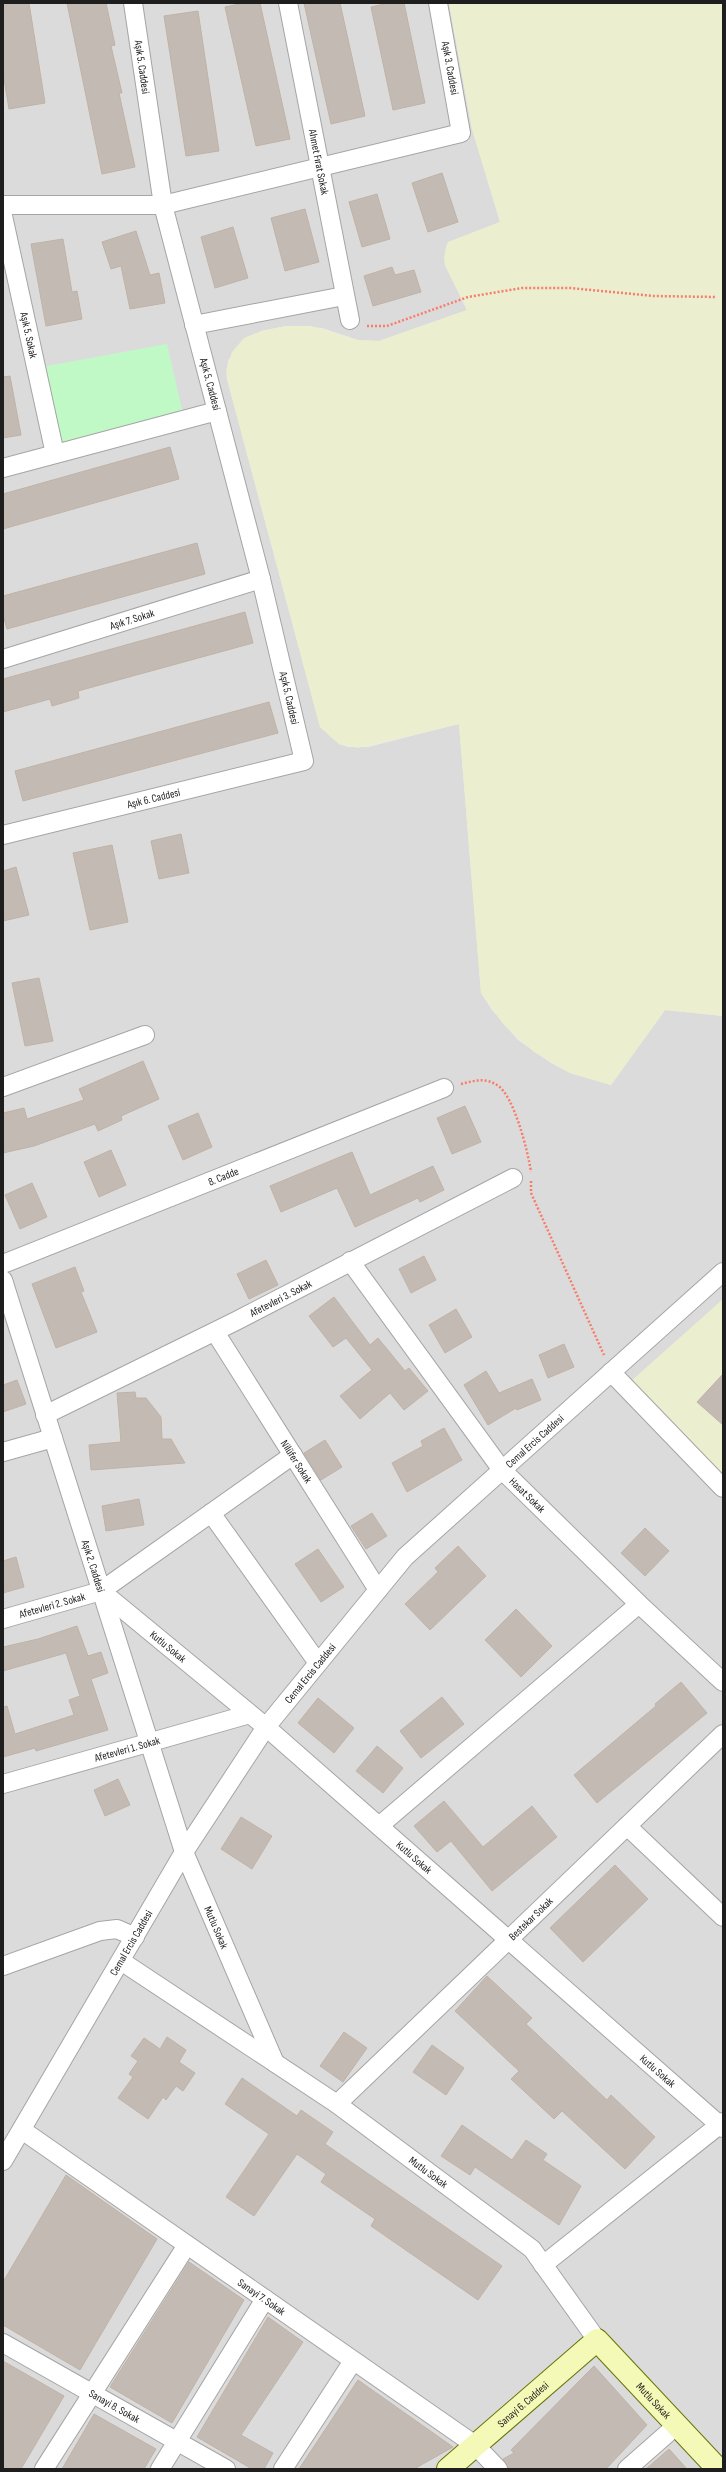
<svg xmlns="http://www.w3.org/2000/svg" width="726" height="2472" font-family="'Sofia Sans Condensed',sans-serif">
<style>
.residential{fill:#dcdbdb}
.farmland{fill:#ebeecf}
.park{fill:#c0f9c6}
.building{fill:#c3bbb3;stroke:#c0b2a6}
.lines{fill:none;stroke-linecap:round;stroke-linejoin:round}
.street-casing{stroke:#a5a5a5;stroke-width:20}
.secondary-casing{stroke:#667405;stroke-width:24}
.path{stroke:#f97c6a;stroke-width:2.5;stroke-dasharray:2 2;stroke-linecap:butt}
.street{stroke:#fff;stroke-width:18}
.secondary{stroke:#f4f9b7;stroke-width:22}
.labels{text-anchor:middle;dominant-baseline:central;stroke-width:3.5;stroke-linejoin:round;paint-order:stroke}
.street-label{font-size:11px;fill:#1e1e1e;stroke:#fff}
</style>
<rect width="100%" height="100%" fill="#efebe4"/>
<!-- residential -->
<polygon class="residential" points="3,3 449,3 472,129 500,222 449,242 446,247 445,265 467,310 379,341 358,340 322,328 286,326 261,331 228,360 227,379 320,727 339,744 348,747 368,747 459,724 481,993 492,1010 518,1040 551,1063 570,1073 611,1085 665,1010 723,1016 723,1299 710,1312 723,1478 723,2469 3,2469"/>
<!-- farmland -->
<g class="farmland">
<polygon points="449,3 723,3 723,1016 665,1010 611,1085 570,1073 534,1052 504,1025 481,993 459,724 358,748 339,744 320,727 227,379 226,370 232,352 244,338 261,331 286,326 311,326 358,340 379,341 467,310 445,265 444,258 446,247 448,242 500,222 472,129"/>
<polygon points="723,1299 723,1478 630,1382"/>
</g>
<!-- park -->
<polygon class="park" points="167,344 184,418 53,458 36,368"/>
<!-- building -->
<g class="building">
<polygon points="3,3 29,3 45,103 9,109 3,73"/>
<polygon points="67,3 106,3 115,45 111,46 122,93 119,93 135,167 102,174"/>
<polygon points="244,3 260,3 290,139 256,146 225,7"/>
<polygon points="304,3 340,3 365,116 331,124"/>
<polygon points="388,3 404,3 425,103 393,110 371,7"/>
<polygon points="198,11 219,151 186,156 164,16"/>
<polygon points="442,173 458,222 428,232 412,183"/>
<polygon points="377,194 390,239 362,247 349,202"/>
<polygon points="305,209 319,262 285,271 271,218"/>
<polygon points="233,227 248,278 215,288 201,237"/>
<polygon points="136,231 150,275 159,273 165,303 130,309 121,266 111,269 102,242"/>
<polygon points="63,239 72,292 77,291 82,319 46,326 31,244"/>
<polygon points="392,267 395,275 414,270 421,292 373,306 364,276"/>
<polygon points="10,376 21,435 3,438 3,377"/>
<polygon points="170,447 179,479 3,529 3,494"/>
<polygon points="197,543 205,574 7,629 3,615 3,596"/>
<polygon points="245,612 253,643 78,691 79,698 52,706 50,699 3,712 3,679"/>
<polygon points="269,702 278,733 23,801 15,771"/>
<polygon points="181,834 189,873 159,879 151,841"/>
<polygon points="112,845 128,922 90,930 73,853"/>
<polygon points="16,867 29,915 3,921 3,871"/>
<polygon points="39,978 53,1041 25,1046 12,983"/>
<polygon points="143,1061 159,1099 121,1116 122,1120 98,1131 95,1124 34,1146 3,1153 3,1113 24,1108 27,1119 84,1100 79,1089"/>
<polygon points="465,1106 481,1142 452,1154 437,1118"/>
<polygon points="198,1113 212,1147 183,1160 168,1126"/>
<polygon points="111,1150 126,1185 99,1197 84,1162"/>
<polygon points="352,1152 370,1195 433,1166 444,1190 420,1202 418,1198 355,1227 337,1188 281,1212 270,1186"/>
<polygon points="32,1183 47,1217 20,1229 5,1195"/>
<polygon points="424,1256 436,1280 411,1293 399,1269"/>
<polygon points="266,1260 278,1285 249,1299 237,1274"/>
<polygon points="75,1267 84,1291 81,1292 97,1332 56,1348 32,1284"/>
<polygon points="334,1297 370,1345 378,1338 405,1371 409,1368 428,1391 404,1410 390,1393 360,1419 340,1396 372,1370 346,1338 333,1347 309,1316"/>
<polygon points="456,1309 472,1337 445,1353 429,1325"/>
<polygon points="564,1344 574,1367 548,1378 539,1355"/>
<polygon points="486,1371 499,1393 532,1379 541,1400 517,1410 516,1408 488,1425 464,1385"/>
<polygon points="723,1374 723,1425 697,1402"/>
<polygon points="17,1380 26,1404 3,1412 3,1385"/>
<polygon points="135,1392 136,1398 146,1398 161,1417 162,1439 171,1439 185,1463 91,1470 89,1445 121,1442 117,1393"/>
<polygon points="444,1428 462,1460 407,1492 392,1463 423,1446 421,1441"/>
<polygon points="325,1440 342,1467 321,1480 304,1453"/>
<polygon points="139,1499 144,1525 106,1531 102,1506"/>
<polygon points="372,1513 387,1536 366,1549 351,1526"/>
<polygon points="645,1528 669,1551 645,1576 621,1553"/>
<polygon points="458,1546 486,1576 430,1630 405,1604 438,1572 435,1568"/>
<polygon points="318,1549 344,1587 321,1602 295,1564"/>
<polygon points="16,1557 24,1587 3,1593 3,1561"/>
<polygon points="516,1609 552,1646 521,1677 485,1640"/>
<polygon points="77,1626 88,1656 101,1652 108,1673 91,1679 108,1730 36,1751 35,1748 3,1757 3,1707 7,1706 15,1734 74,1715 69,1700 80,1696 66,1653 3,1671 3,1647 38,1639"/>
<polygon points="681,1682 707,1713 597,1803 574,1775 656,1706 655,1704"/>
<polygon points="442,1697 464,1724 421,1758 400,1731"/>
<polygon points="318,1698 354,1728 334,1753 298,1723"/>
<polygon points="377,1746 403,1768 383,1793 356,1771"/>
<polygon points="118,1779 130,1805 105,1816 94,1790"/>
<polygon points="444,1801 483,1847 532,1806 557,1837 492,1891 451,1841 437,1852 414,1826"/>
<polygon points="241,1817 272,1836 252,1869 221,1849"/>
<polygon points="615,1865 648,1899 583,1962 550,1928"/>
<polygon points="487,1976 532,2018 526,2024 607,2100 611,2095 655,2137 625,2169 562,2111 554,2119 511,2079 519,2071 455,2011"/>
<polygon points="344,2032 367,2048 343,2082 320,2066"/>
<polygon points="167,2037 186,2050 179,2062 195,2073 183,2091 176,2086 166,2100 163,2097 148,2119 118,2098 133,2077 129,2074 138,2061 131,2056 144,2038 160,2049"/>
<polygon points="432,2045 464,2068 446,2095 413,2072"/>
<polygon points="242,2078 297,2116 301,2110 333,2132 325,2144 502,2266 478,2300 371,2226 375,2219 321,2182 326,2174 297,2154 254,2216 226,2197 269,2134 225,2104"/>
<polygon points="462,2125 512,2160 526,2140 547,2154 543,2160 581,2186 559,2225 475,2167 470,2175 441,2156"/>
<polygon points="66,2175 157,2239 80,2370 3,2325 3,2282"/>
<polygon points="189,2262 244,2300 172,2423 110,2387"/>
<polygon points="268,2317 303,2342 241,2435 273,2453 264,2469 252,2469 197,2437"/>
<polygon points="3,2361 64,2396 21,2469 3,2469"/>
<polygon points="594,2366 647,2425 606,2469 508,2469 503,2459 514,2453 511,2450"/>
<polygon points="358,2380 453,2447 414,2469 299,2469"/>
<polygon points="94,2414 156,2449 144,2469 62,2469"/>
<polygon points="669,2449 687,2469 646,2469"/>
</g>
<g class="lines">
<defs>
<g id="street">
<path id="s1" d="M288,3L350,320"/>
<polyline points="3,205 163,205 461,133 438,3"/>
<path id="s2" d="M3,216L55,454"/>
<polyline points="194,325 344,296"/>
<polyline points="3,468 217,411"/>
<path id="s3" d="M3,659L261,579"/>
<path id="s4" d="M3,835L304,761L261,579L163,205L133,3"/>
<polyline points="3,1087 145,1035"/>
<path id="s5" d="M350,1261L502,1470L639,1604L723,1682"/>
<path id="s6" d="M3,1264L444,1088"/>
<path id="s7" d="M3,1280L184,1852L275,2063"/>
<path id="s8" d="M215,1332L378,1590"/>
<polyline points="611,1372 723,1488"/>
<path id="s9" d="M45,1415L236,1321L513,1178"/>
<polyline points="3,1452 53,1438"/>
<polyline points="211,1513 318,1663"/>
<path id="s10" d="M101,1591L266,1727L723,2128"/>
<path id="s11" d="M3,1619L101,1591L293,1455"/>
<path id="s12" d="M3,1784L250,1714"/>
<polyline points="379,1826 639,1604"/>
<polyline points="627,1826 723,1917"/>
<path id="s13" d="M121,1961L337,2104L532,2249L597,2340"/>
<polyline points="3,1966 100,1931 117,1929 135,1937"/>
<path id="s14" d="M337,2104L723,1734"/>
<path id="s15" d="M22,2130L475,2445L498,2469"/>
<path id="s16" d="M3,2161L184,1852L266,1727L405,1557L723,1272"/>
<polyline points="543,2265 723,2122"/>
<path id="s17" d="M3,2343L226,2469"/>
<polyline points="44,2469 187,2245"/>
<polyline points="160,2469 265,2299"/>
<polyline points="283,2469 353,2361"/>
<polyline points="627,2469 677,2425"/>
</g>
<g id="secondary">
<path id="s18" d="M448,2469L597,2340L718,2469"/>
</g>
</defs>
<!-- street casing -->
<use href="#street" class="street-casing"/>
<!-- secondary casing -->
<use href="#secondary" class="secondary-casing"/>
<!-- path -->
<g class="path">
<polyline points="367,326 387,326 468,297 522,288 570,288 654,296 716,297"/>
<path d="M461,1084C473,1081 485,1077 497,1085C514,1095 528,1152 531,1172"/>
<polyline points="531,1181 531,1193 604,1355"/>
</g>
<!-- street -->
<use href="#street" class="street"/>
<!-- secondary -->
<use href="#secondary" class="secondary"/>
</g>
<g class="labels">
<!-- street labels -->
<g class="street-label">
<text transform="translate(142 67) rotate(82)">Aşık 5. Caddesi</text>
<text transform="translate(450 68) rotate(80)">Aşık 3. Caddesi</text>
<text stroke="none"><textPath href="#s1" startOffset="162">Ahmet Fırat Sokak</textPath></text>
<text stroke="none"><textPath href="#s2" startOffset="122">Aşık 5. Sokak</textPath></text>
<text transform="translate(210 384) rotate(75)">Aşık 5. Caddesi</text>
<text stroke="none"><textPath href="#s3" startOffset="135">Aşık 7. Sokak</textPath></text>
<text transform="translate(289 698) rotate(77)">Aşık 5. Caddesi</text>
<text stroke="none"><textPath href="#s4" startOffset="155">Aşık 6. Caddesi</textPath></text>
<text stroke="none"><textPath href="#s6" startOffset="237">8. Cadde</textPath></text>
<text stroke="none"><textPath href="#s9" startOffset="263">Afetevleri 3. Sokak</textPath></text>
<text stroke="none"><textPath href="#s16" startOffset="901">Cemal Ercis Caddesi</textPath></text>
<text stroke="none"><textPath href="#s8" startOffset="153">Nilüfer Sokak</textPath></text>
<text stroke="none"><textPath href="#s5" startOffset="294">Hasat Sokak</textPath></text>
<text stroke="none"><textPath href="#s7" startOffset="300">Aşık 2. Caddesi</textPath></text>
<text stroke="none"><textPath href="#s11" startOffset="51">Afetevleri 2. Sokak</textPath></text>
<text stroke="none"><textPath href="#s10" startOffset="87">Kutlu Sokak</textPath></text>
<text stroke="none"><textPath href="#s16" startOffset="577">Cemal Ercis Caddesi</textPath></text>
<text stroke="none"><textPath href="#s12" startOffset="129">Afetevleri 1. Sokak</textPath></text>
<text stroke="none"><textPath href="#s10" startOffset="411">Kutlu Sokak</textPath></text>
<text stroke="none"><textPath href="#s14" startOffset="268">Bestekar Sokak</textPath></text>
<text stroke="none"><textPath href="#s7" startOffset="682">Mutlu Sokak</textPath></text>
<text stroke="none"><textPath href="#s16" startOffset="253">Cemal Ercis Caddesi</textPath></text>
<text stroke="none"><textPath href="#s10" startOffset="735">Kutlu Sokak</textPath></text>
<text stroke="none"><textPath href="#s13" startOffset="373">Mutlu Sokak</textPath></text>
<text stroke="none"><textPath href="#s15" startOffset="292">Sanayi 7. Sokak</textPath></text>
<text stroke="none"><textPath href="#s18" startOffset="280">Mutlu Sokak</textPath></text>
<text stroke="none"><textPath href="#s18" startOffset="99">Sanayi 6. Caddesi</textPath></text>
<text stroke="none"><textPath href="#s17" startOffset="128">Sanayi 8. Sokak</textPath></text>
</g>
</g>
<!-- border -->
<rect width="726" height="2472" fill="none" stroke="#1e1e1e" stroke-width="8"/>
</svg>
